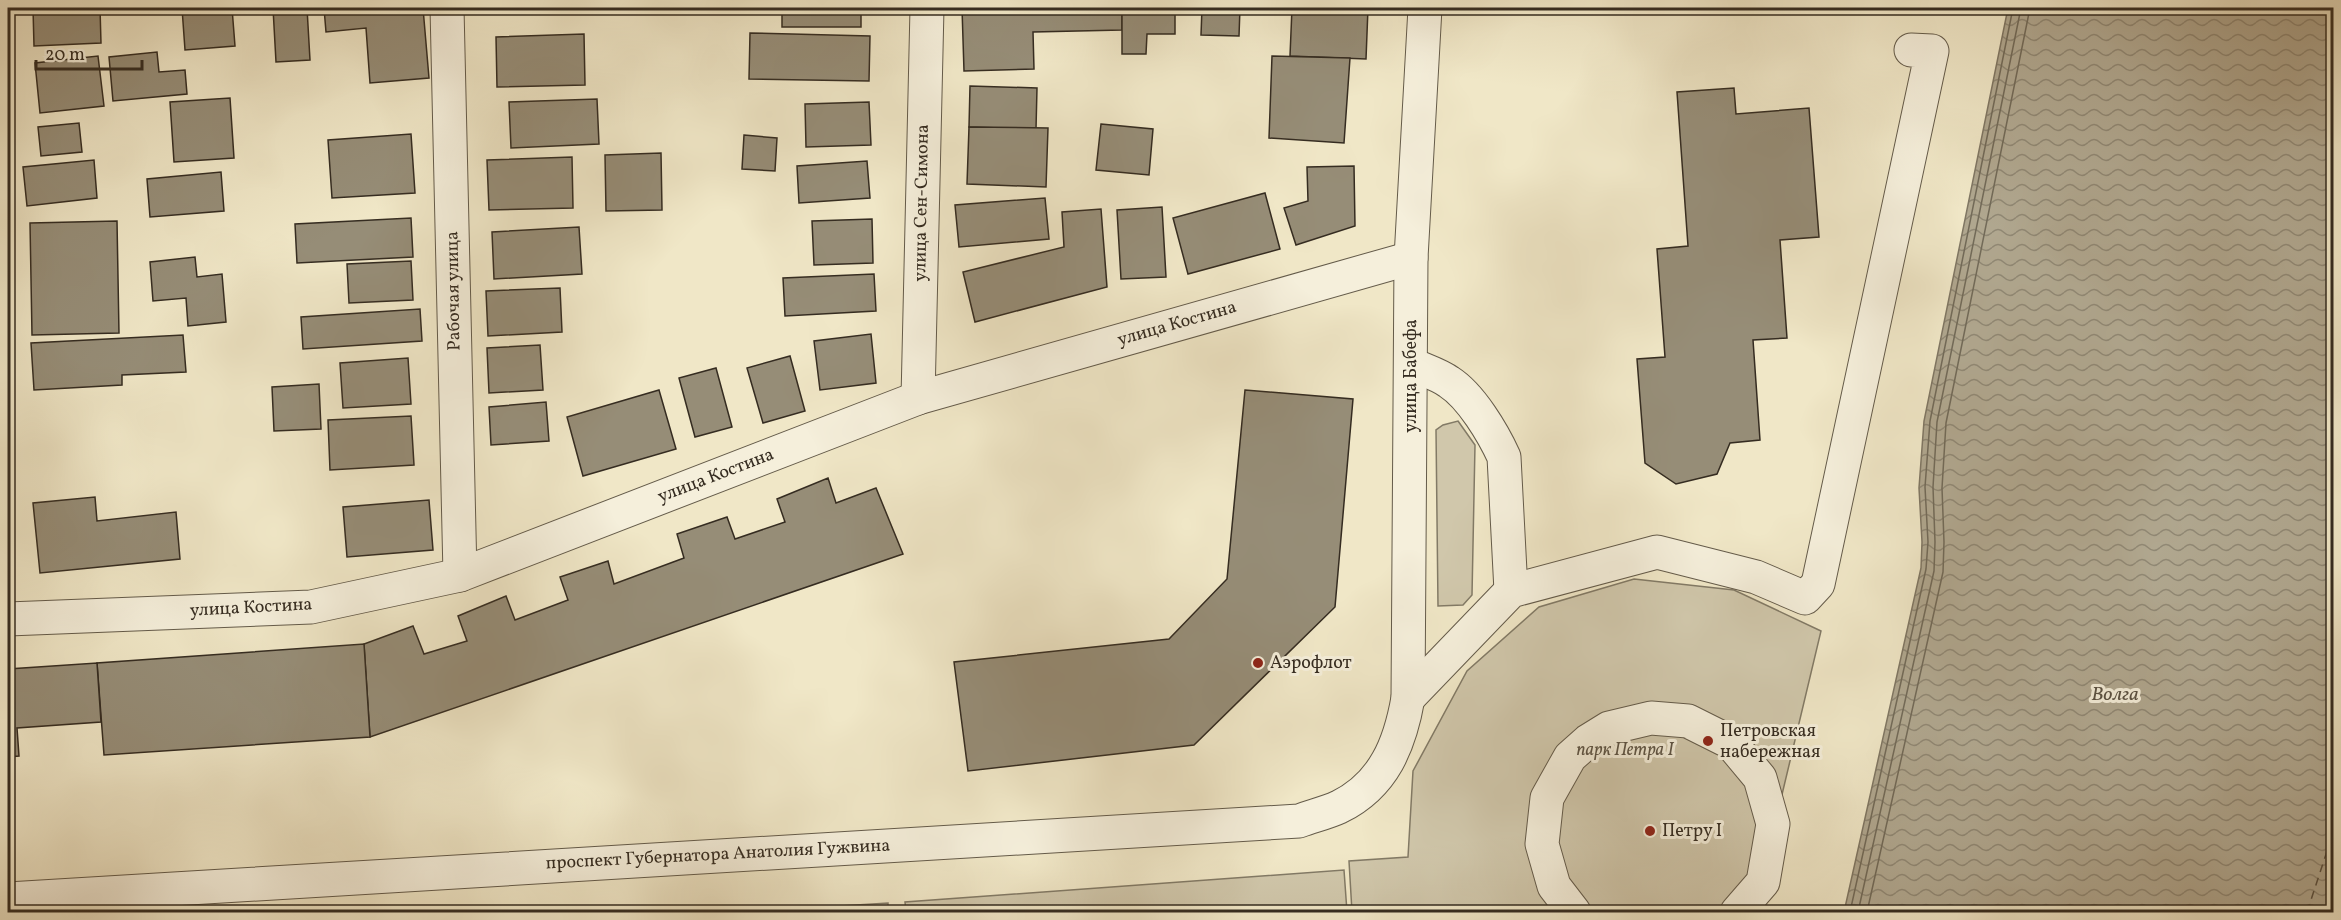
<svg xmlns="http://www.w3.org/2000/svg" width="2341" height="920" font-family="Vollkorn,serif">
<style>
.green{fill:#d0c7ab;stroke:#827a66;stroke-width:1.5}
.water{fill:url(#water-waves);stroke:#7f7663;stroke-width:1.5}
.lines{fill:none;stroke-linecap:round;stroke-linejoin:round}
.shore{stroke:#726a58;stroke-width:1.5}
.ferry{stroke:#5a5142;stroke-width:1.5;stroke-dasharray:8 6;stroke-linecap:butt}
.building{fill:#968d77;stroke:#352c21;stroke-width:1.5}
.street-casing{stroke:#645b4a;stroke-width:35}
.street{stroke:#f5efdb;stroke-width:33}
.poi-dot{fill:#8f2418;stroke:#f5efdb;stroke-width:2}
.labels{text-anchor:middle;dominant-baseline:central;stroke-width:6;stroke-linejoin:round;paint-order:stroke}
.street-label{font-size:18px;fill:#352c21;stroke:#f5efdb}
.poi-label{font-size:18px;fill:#352c21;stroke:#f5efdb;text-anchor:start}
.park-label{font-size:18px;font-style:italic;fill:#5c5344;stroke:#f5efdb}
.water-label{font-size:20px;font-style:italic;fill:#5a5142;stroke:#f5efdb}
</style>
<defs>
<pattern id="water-waves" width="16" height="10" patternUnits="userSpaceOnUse" patternTransform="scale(1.5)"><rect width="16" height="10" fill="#b0a78f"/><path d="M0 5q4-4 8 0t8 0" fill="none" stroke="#908874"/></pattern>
</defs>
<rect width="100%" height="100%" fill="#f0e7c7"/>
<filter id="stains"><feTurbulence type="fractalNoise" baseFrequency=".00333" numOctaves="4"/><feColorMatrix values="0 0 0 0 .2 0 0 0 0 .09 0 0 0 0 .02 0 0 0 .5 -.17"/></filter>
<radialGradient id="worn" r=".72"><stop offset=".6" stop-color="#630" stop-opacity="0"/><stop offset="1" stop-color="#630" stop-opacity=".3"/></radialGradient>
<!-- green -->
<g class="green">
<polygon points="1458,421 1475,445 1472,595 1463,605 1438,606 1436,430 1443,425"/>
<polygon points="1634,579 1734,590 1821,631 1754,912 1352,912 1349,861 1408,857 1413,771 1467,671 1539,607"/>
<polygon points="1344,870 1347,912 906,912 905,902"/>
<polygon points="888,903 888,912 744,912"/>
</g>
<!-- water -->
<polygon class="water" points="2008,8 2333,8 2333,912 1844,912 1921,568 1922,542 1919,488 1924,421"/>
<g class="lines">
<!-- shore -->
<g class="shore">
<polyline points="1850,912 1926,569 1928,542 1925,487 1930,421 2013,8"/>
<polyline points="1858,912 1934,571 1935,542 1933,487 1937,422 2021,8"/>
<polyline points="1867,912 1943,572 1944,542 1942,488 1946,423 2030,8"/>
</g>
<!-- ferry -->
<polyline class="ferry" points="2307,912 2334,830"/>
</g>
<!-- building -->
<g class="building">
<polygon points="33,8 100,8 101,43 34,46"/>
<polygon points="182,8 232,8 235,46 185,50"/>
<polygon points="273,8 307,8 310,60 276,62"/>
<polygon points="324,8 423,8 429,78 370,83 366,28 326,32"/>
<rect x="782" y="8" width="79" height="19"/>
<polygon points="962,8 1122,8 1122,30 1033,32 1034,69 964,71"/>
<polygon points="1122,8 1175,8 1175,34 1147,34 1146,54 1122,54"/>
<polygon points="1202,8 1240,8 1239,36 1201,35"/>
<polygon points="1292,8 1368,8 1366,59 1290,56"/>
<polygon points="750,33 870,36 869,81 749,79"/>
<polygon points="584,34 585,85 497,87 496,37"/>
<polygon points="157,52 159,72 185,70 187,94 113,101 109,57"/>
<polygon points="98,56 104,106 40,113 35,63"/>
<polygon points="1272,56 1350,58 1344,143 1269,138"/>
<polygon points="970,86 1037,88 1036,129 969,127"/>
<polygon points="1734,88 1736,114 1809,108 1819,237 1780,240 1787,338 1753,340 1760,440 1730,443 1717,474 1676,484 1645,463 1637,359 1665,357 1657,249 1688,246 1677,92"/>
<polygon points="230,98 234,158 174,162 170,102"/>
<polygon points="597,99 599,144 511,148 509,102"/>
<polygon points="869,102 871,145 806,147 805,104"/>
<polygon points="79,123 82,152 41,156 38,127"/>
<polygon points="1101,124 1153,129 1149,175 1096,170"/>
<polygon points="969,127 1048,128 1046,187 967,184"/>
<polygon points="411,134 415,193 332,198 328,140"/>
<polygon points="744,135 777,138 775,171 742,169"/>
<polygon points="661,153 662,210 606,211 605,155"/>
<polygon points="572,157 573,208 489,210 487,160"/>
<polygon points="94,160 97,198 27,206 23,167"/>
<polygon points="867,161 870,198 799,203 797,166"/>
<polygon points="1354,166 1355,226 1296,245 1284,208 1308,201 1307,167"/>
<polygon points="221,172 224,211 150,217 147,179"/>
<polygon points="1265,193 1280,249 1188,274 1173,218"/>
<polygon points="1045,198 1049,239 959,247 955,205"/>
<polygon points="1162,207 1166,277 1121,279 1117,210"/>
<polygon points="1101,209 1107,287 975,322 963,272 1064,247 1062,212"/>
<polygon points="411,218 413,257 297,263 295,224"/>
<polygon points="872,219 873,263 814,265 812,221"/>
<polygon points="117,221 119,333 32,335 30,223"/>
<polygon points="579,227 582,274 494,279 492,232"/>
<polygon points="195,257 197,277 222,274 226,322 188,326 186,298 153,301 150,262"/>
<polygon points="411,261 413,300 349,303 347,264"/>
<polygon points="874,274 876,311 785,316 783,278"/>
<polygon points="560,288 562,332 488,336 486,291"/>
<polygon points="420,309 422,341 303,349 301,317"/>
<polygon points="871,334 876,383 820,390 814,341"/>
<polygon points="183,335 186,372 122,375 122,385 34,390 31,343"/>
<polygon points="540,345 543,390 489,393 487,348"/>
<polygon points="790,356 805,411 763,423 747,368"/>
<polygon points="408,358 411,404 343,408 340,363"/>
<polygon points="716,368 732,427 695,437 679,378"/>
<polygon points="319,384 321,429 274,431 272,387"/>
<polygon points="659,390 676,449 583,476 567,417"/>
<polygon points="1245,390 1353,399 1335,607 1194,745 968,771 954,662 1169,639 1227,579"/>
<polygon points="546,402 549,441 491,445 489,407"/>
<polygon points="411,416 414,465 330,470 328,420"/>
<polygon points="828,478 836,503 876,488 903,554 370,737 364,644 413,626 424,654 467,641 458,616 506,596 515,620 568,600 560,577 608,561 614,584 684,558 677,534 727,517 735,539 785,522 777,499"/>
<polygon points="95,497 97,521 176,512 180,559 40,573 33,503"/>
<polygon points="429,500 433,550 347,557 343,507"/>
<polygon points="364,644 370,737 104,755 97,663"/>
<polygon points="97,663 101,722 17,728 19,756 8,757 8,669"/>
</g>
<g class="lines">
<defs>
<g id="street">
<polyline points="447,8 460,575"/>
<path d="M1411,364C1423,370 1438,374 1449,382C1471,396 1493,433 1504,457L1511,591"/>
<polyline points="918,398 927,8"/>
<polyline points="8,619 311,607 460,575 918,398 1411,258"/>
<polyline points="1408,698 1511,591 1657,552 1756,577 1805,598 1818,584 1932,51 1911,50"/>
<path d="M8,899L1299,821C1312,816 1326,813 1339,807C1384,785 1400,744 1408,698L1411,258L1425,8"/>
<polyline points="1574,912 1554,886 1542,844 1547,798 1570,757 1588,741 1609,728 1651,718 1688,721 1730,742 1760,778 1773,824 1763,882 1737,912"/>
</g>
</defs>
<!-- street casing -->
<use href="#street" class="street-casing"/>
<!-- street -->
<use href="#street" class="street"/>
</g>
<!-- markers -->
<g class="poi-dot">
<circle cx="1258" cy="663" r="6"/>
<circle cx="1708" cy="741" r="6"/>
<circle cx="1650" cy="831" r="6"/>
</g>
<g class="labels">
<!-- street labels -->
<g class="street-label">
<text transform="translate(922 203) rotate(-89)">улица Сен-Симона</text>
<text transform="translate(454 291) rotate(-91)">Рабочая улица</text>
<text transform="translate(1177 324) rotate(-16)">улица Костина</text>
<text transform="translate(1411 376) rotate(-90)">улица Бабефа</text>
<text transform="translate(716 476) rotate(-21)">улица Костина</text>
<text transform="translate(251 608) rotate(-3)">улица Костина</text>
<text transform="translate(718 855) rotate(-3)">проспект Губернатора Анатолия Гужвина</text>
</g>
<!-- poi labels -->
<g class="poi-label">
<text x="1270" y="663">Аэрофлот</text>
<text x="1720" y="731">Петровская<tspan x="1720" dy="21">набережная</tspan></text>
<text x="1662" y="831">Петру I</text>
</g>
<!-- park labels -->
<g class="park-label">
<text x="1625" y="750">парк Петра I</text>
</g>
<!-- water labels -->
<g class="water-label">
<text x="2115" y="695">Волга</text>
</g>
</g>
<!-- margin -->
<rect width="2341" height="920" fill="none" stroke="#f0e7c7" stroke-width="30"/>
<rect x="9" y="9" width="2323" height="902" fill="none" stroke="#352c21" stroke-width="3"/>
<rect x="15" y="15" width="2311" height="890" fill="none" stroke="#352c21" stroke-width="1.5"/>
<!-- scale -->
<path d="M36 60v9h106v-9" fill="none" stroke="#352c21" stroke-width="3"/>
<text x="45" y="60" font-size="18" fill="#352c21" stroke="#f5efdb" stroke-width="4.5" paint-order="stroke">20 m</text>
<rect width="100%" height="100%" filter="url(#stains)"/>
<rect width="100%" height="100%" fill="url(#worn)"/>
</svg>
